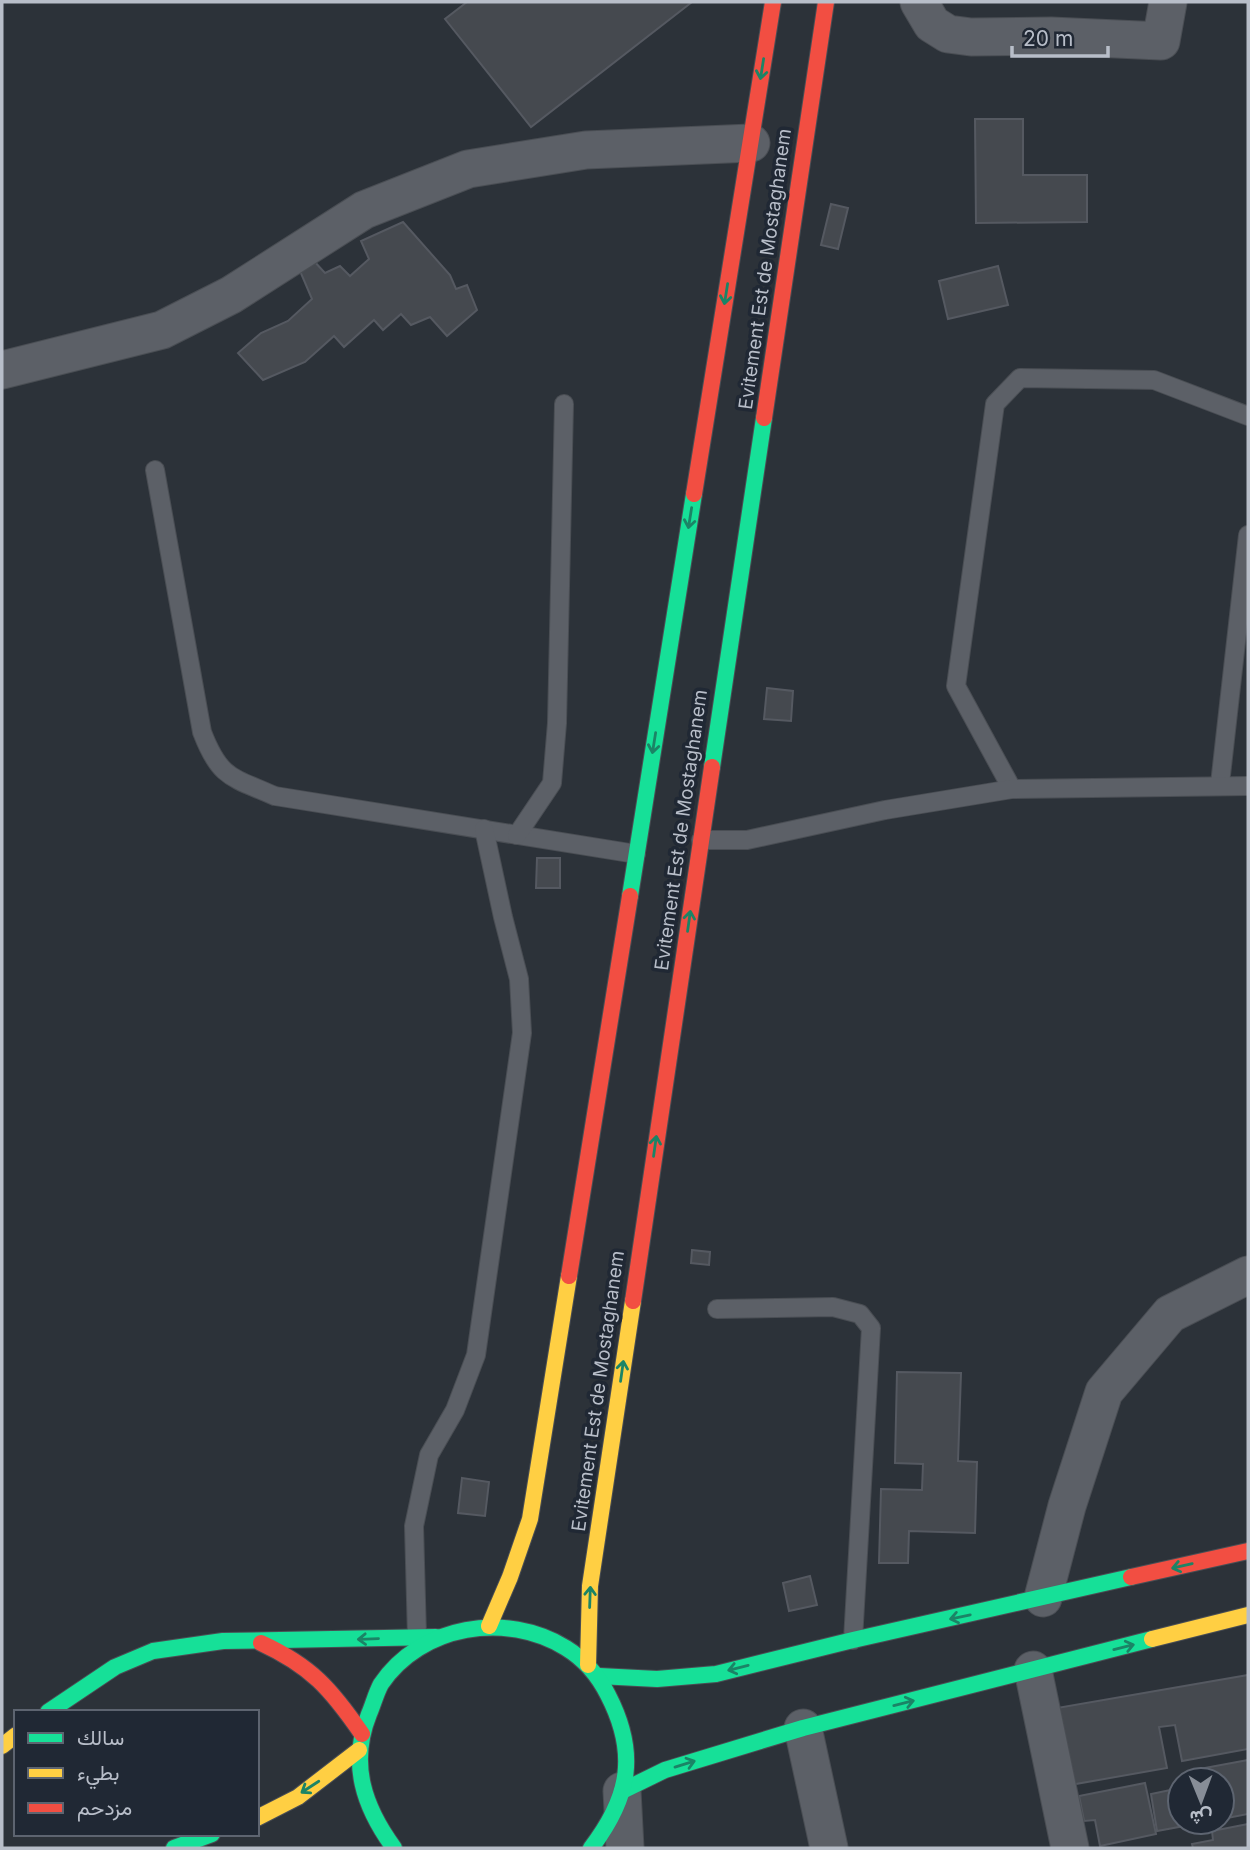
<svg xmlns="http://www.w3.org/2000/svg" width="1250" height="1850" font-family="Inter,Vazirmatn,sans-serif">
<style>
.building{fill:#45494f;stroke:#555961;stroke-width:2}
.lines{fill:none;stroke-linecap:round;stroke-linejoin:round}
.lane-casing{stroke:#4a4e54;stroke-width:20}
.street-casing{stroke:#4a4e54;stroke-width:39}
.fast-casing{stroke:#4a4e54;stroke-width:18}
.slow-casing{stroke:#4a4e54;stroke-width:18}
.jam-casing{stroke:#4a4e54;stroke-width:18}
.lane{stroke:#5c6067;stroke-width:18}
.street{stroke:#5c6067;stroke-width:37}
.fast{stroke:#16e098;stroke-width:16}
.slow{stroke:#ffcf43;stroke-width:16}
.jam{stroke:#f24e42;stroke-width:16}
.oneway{stroke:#1b8466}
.labels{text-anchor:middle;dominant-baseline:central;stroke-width:7;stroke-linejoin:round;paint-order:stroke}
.street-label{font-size:19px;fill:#b8bec9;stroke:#202834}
</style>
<rect width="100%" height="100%" fill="#2c3239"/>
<!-- building -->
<g class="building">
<polygon points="467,2 692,2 531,127 445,19"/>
<polygon points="975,119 1023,119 1023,175 1087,175 1087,222 976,223"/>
<polygon points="831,204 848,208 838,249 821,245"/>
<polygon points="403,222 450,275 456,289 467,285 477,310 447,336 430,317 411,325 401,314 383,330 374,320 344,347 334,336 305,362 263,380 238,353 261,333 288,321 312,299 300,271 313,260 325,273 340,266 350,276 369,259 361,241"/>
<polygon points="998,266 1008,305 948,319 939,281"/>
<polygon points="767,688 793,691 791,721 764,719"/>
<polygon points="537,858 560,858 560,888 536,888"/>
<polygon points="692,1250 710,1252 709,1265 691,1263"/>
<polygon points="897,1372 961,1373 958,1461 977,1462 975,1533 909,1531 908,1563 879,1563 881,1489 922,1490 923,1464 895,1463"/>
<polygon points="462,1478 489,1482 485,1516 458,1513"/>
<polygon points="810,1576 817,1605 789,1611 783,1583"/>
<polygon points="1248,1675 1248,1749 1182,1761 1175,1725 1159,1727 1167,1768 1070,1785 1057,1708"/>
<polygon points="1248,1760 1248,1814 1222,1819 1222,1780 1200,1780 1199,1769"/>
<polygon points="1145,1783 1156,1834 1100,1846 1095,1820 1084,1821 1079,1796"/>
<polygon points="1180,1788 1180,1822 1206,1822 1157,1831 1151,1794"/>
<polygon points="1248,1824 1248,1848 1193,1848 1192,1844 1213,1840 1212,1831"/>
</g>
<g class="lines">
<defs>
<g id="lane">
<path d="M155,470L202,732C220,779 232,777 275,796L636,854"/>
<polyline points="1220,784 1248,535"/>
<polyline points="1012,789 956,686 995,404 1020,378 1154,380 1248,416"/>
<polyline points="517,835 552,783 557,723 564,404"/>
<polyline points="701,840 747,840 885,810 1012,789 1248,786"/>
<polyline points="717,1309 833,1307 860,1314 871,1328 853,1640"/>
<polyline points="417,1637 414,1526 429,1455 455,1410 476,1355 522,1033 519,979 503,917 484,829"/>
</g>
<g id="street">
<polyline points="919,2 932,24 948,34 971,37 1051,36 1161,41 1168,2"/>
<polyline points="2,370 162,330 231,295 364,210 468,169 586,150 751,143"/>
<polyline points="1043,1598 1067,1506 1104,1392 1170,1314 1248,1275"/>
<polyline points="1033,1670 1070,1848"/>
<polyline points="803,1728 829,1848"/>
<polyline points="622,1791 625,1848"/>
</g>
<g id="fast">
<polyline points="712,767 764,418"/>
<polyline points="630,896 694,494"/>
<polyline points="599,1676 657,1679 716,1674 853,1640 1131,1577"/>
<polyline points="48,1712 115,1667 153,1651 223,1641 436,1637"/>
<polyline points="622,1791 665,1770 803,1728 1152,1639"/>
<polyline points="174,1848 212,1834"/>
<path d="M394,1848C364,1807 349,1764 369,1714C373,1705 376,1693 381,1684C421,1625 506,1611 566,1648C584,1659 599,1677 608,1695C638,1753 630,1797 591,1848"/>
</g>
<g id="slow">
<polyline points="489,1626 510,1577 530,1519 569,1276"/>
<polyline points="1152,1639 1248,1615"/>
<polyline points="588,1665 590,1586 633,1301"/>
<polyline points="2,1746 16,1735"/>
<polyline points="257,1818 298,1797 359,1750"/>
</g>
<g id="jam">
<polyline points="764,418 826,2"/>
<polyline points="694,494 773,2"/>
<polyline points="569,1276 630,896"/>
<polyline points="633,1301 712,767"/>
<polyline points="1131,1577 1248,1551"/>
<path d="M261,1643C311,1666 331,1689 362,1734"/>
</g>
</defs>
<!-- lane casing -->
<use href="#lane" class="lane-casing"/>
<!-- street casing -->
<use href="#street" class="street-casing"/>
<!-- fast casing -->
<use href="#fast" class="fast-casing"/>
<!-- slow casing -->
<use href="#slow" class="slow-casing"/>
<!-- jam casing -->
<use href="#jam" class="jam-casing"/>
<!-- lane -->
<use href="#lane" class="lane"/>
<!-- street -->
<use href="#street" class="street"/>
<!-- fast -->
<use href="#fast" class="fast"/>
<!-- slow -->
<use href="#slow" class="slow"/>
<!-- jam -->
<use href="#jam" class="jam"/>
</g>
<!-- one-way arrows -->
<defs><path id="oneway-shaft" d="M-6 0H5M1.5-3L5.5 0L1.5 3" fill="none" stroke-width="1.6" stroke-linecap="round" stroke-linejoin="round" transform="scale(1.75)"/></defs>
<g class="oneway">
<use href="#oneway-shaft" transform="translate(762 69) rotate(99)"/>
<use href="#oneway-shaft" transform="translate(726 294) rotate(99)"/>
<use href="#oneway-shaft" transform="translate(690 518) rotate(99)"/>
<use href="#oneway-shaft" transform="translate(654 743) rotate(99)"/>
<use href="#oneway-shaft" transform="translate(689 921) rotate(-82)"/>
<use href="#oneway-shaft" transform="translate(655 1146) rotate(-82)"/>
<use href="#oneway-shaft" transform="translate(622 1371) rotate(-82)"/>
<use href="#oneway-shaft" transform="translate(1182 1566) rotate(167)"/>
<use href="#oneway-shaft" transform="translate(590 1597) rotate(-88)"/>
<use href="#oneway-shaft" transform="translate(960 1617) rotate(168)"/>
<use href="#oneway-shaft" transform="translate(368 1639) rotate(178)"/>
<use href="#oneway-shaft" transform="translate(1124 1647) rotate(-14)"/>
<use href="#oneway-shaft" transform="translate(738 1668) rotate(166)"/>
<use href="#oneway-shaft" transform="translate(904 1703) rotate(-14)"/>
<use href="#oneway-shaft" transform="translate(685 1764) rotate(-17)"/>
<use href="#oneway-shaft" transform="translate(310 1787) rotate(147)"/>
</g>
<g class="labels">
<!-- street labels -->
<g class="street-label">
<text transform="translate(765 269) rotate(-82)">Evitement Est de Mostaghanem</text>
<text transform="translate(681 830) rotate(-82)">Evitement Est de Mostaghanem</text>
<text transform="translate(598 1391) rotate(-82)">Evitement Est de Mostaghanem</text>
</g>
</g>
<!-- border -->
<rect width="1250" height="1850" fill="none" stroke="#b8bec9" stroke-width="7"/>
<!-- legend -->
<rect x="14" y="1710" width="245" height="126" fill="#202834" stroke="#5d6470" stroke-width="2"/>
<rect x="28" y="1733" width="35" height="10" fill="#16e098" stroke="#5d6470" stroke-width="2"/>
<text x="77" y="1745" font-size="21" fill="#b8bec9">سالك</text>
<rect x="28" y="1768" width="35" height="10" fill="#ffcf43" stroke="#5d6470" stroke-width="2"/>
<text x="77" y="1780" font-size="21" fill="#b8bec9">بطيء</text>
<rect x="28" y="1803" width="35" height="10" fill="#f24e42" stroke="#5d6470" stroke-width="2"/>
<text x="77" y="1815" font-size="21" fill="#b8bec9">مزدحم</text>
<!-- north arrow -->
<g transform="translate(1201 1801) rotate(179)"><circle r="33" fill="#202834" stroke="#5d6470" stroke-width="2"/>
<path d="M0-5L12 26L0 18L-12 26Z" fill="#878d97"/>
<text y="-10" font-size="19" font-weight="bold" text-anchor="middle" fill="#b8bec9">ش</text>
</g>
<!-- scale -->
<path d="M1012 46v10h96v-10" fill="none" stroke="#b8bec9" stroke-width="3.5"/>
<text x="1023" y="46" font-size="21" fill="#b8bec9" stroke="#202834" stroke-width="5" paint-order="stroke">20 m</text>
</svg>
